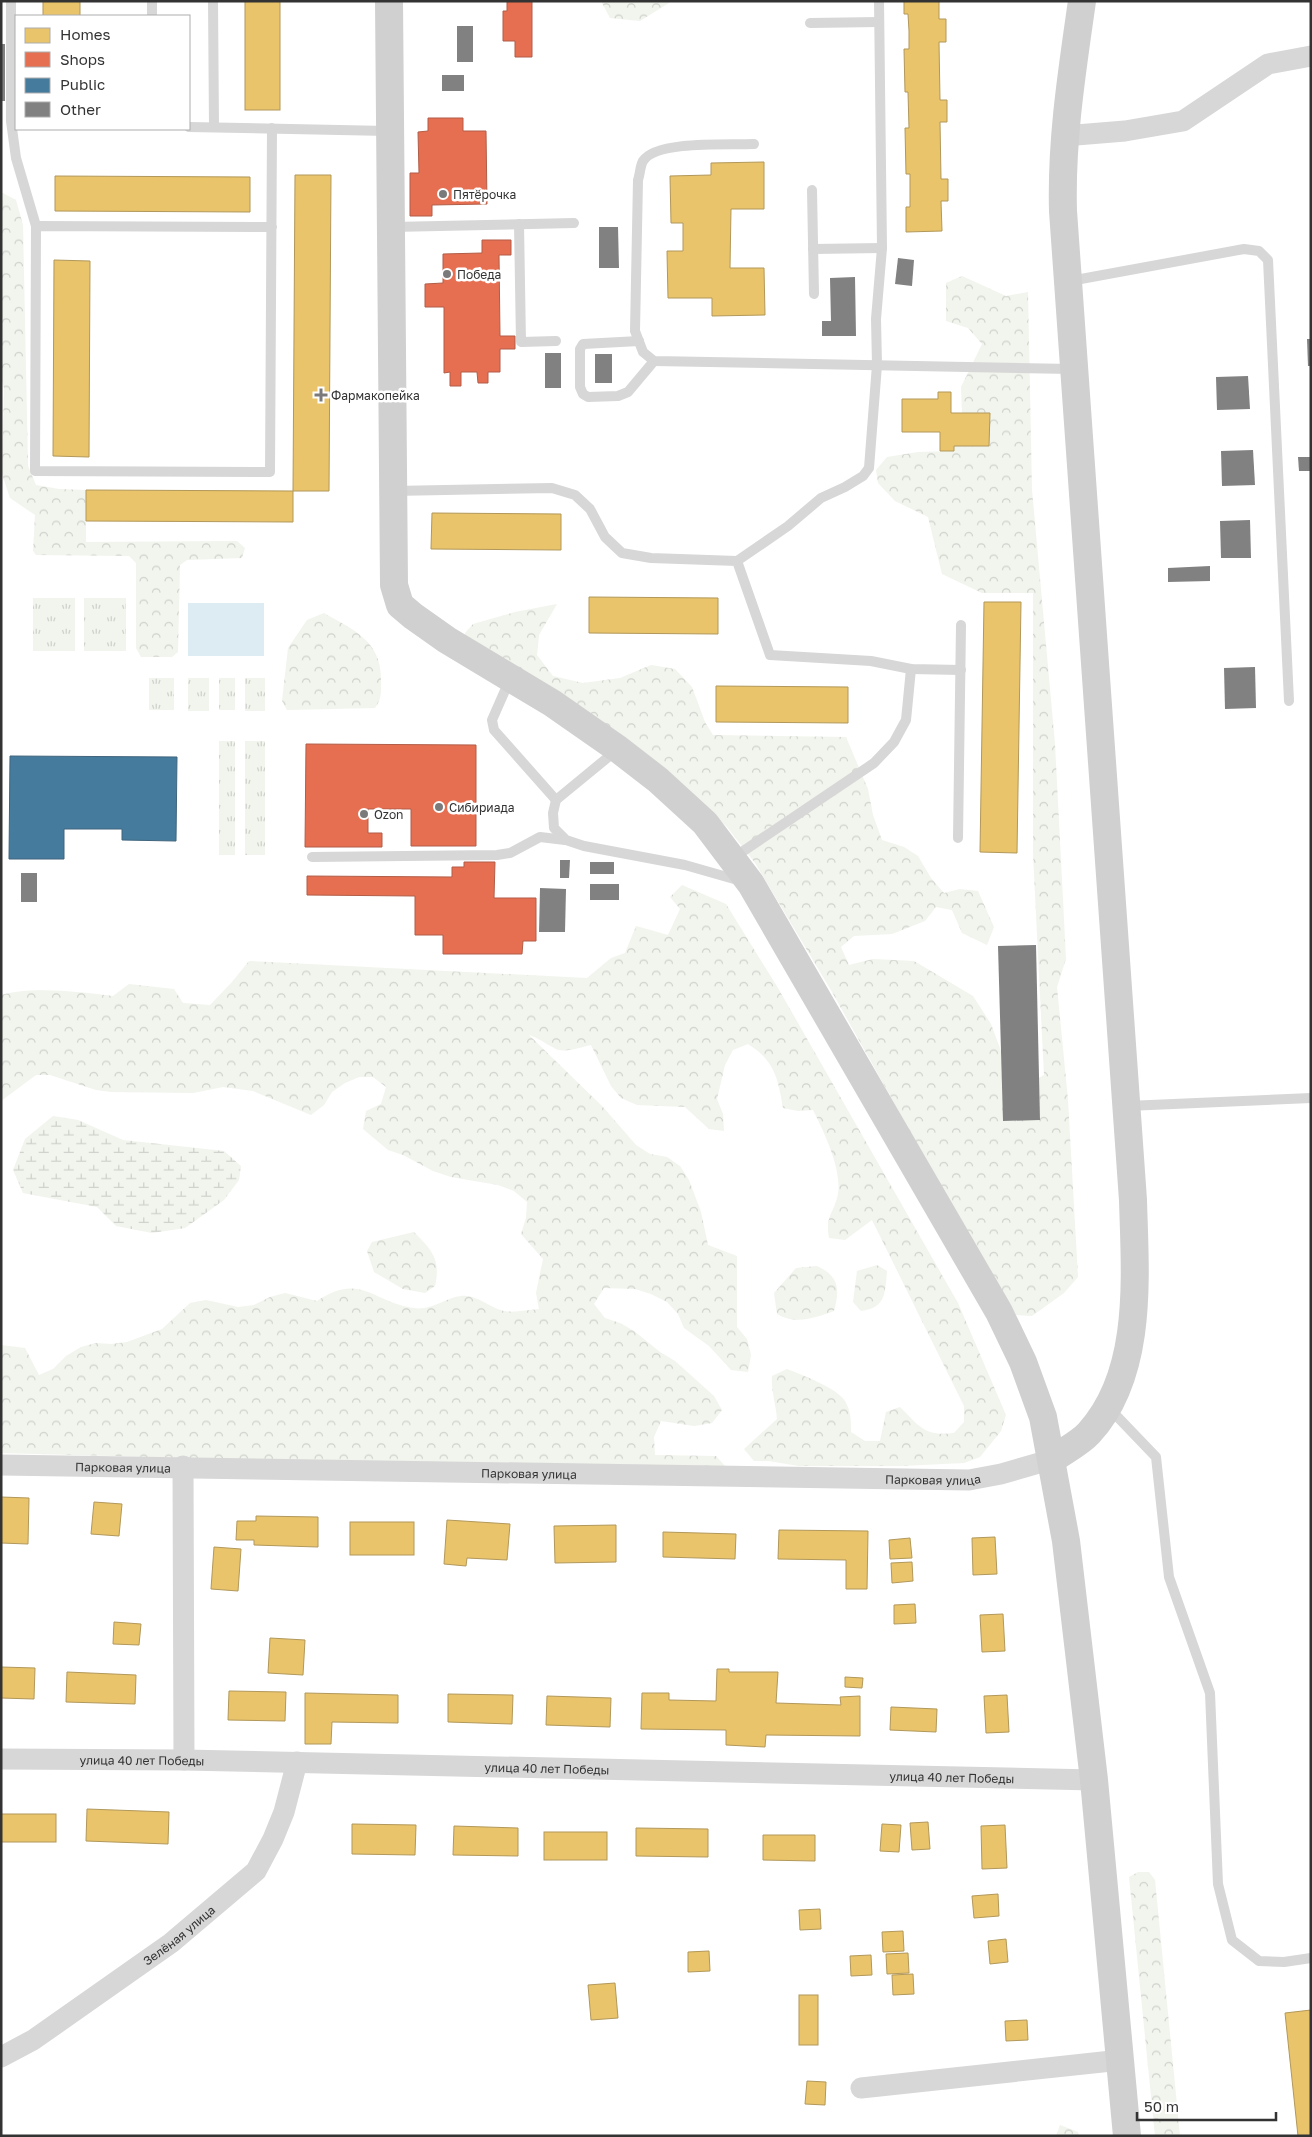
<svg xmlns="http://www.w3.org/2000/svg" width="1312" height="2137" font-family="'Golos Text',sans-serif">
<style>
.grass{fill:url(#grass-tufts)}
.forest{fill:url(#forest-crowns)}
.wetland{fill:url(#wetland-marsh)}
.water{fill:#ddebf3}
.homes{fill:#e9c46a;stroke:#b2985a}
.shops{fill:#e76f51;stroke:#b15d48}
.public{fill:#457b9d;stroke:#40657d}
.building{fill:#818181}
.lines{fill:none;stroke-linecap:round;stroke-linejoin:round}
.lane{stroke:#d7d7d7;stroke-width:10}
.street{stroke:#d7d7d7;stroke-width:21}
.secondary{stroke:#d0d0d0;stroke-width:28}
.poi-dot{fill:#7a7a7a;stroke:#fff;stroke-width:2}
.labels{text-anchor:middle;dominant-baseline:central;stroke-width:5;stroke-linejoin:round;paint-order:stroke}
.poi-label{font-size:12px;fill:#333;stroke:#fff;text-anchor:start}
.street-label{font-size:12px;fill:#333;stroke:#fff}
</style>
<defs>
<pattern id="grass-tufts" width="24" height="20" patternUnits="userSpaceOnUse" patternTransform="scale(1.25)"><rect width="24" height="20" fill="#f1f5ed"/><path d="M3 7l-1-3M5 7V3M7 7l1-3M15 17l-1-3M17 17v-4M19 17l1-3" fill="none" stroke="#cfd2cc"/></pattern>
<pattern id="forest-crowns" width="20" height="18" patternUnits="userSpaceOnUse" patternTransform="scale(1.25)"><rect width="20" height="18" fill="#f1f5ed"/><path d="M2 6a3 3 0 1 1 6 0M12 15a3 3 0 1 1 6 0" fill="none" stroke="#cfd2cc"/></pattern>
<pattern id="wetland-marsh" width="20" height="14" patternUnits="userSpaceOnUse" patternTransform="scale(1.25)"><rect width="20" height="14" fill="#f1f5ed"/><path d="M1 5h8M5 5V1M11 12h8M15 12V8" fill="none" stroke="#cfd2cc"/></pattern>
</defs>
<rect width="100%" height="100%" fill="#fff"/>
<!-- grass -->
<g class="grass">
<rect x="33" y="598" width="42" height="53"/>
<rect x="84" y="598" width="42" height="53"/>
<rect x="149" y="678" width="25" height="32"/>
<rect x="188" y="678" width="21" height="33"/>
<rect x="219" y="678" width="16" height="32"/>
<rect x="245" y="678" width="20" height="33"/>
<rect x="219" y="741" width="16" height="114"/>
<rect x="245" y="741" width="20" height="114"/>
</g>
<!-- forest -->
<g class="forest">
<polygon points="601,1 672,1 640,21 610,18"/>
<polygon points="1,192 16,200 23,225 28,466 36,485 59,489 86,490 86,542 237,541 245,548 242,558 187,560 180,565 178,652 172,657 141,657 136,648 136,563 129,556 36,555 33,551 35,515 10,498 2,474 4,388 1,377"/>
<polygon points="962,276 1006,296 1028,292 1032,490 1055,744 1066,959 1057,987 1068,1100 1078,1277 1064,1293 1032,1316 1016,1315 945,1194 832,992 755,863 727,827 670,774 466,641 465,633 473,624 515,612 557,604 539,635 537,655 553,676 583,683 620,678 651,665 675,669 692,687 705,722 713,735 846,737 868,789 873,815 882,840 904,847 918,856 931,878 944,893 960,889 978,891 994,927 987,945 962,933 952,910 936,907 925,921 892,934 854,936 841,947 849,965 873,959 914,961 973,996 991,1024 1007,1067 1030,1083 1044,1075 1033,854 1033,593 982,593 942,574 928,517 895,501 878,483 876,470 887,457 918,452 954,451 954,446 989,446 989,413 962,413 961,387 982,344 968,328 946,321 946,283"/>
<path d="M324,613C354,630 381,641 381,679C381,691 382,699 375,708L287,710L282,701L288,648L307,620Z"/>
<path d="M682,885L726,904L778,988L958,1303L1006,1415L1001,1431L980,1457L964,1463L901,1466H799L769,1461H754L744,1449L777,1419C776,1404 771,1391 772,1376L787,1369C802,1375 837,1388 845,1401C851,1411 851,1421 851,1432L865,1441H880L886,1412L900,1407C919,1426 925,1437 954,1433L964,1422V1406L872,1220L845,1240L829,1238C825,1215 834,1214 838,1194C842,1169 824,1132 813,1110L798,1111L783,1108C778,1079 775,1061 748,1044L733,1050L725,1065L717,1099L723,1114L724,1131L709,1129L685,1107L637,1105L621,1098L611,1086L591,1045C581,1047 569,1052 559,1050C554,1049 537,1037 529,1035L603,1107L636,1145L650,1154L667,1157L680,1166L689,1180L701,1212L708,1245L737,1256V1327L747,1339L751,1355L748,1372L731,1370L709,1346L684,1328L678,1314L667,1302L651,1294L635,1289L604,1288L594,1304L605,1318L620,1323L634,1331L660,1352L675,1361L714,1396L722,1410L712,1423L694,1426L661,1421L654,1437L655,1455L716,1456L725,1466L704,1472L1,1453V1345L25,1348L39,1375L53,1369L66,1356L81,1347L96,1343L111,1344L127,1342L162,1329L190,1303L206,1300L238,1307L254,1305L270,1297L285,1293L317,1301C361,1272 372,1302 413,1308C432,1311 444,1298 461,1296C476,1294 490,1308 504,1311C514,1313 528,1310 539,1309L536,1293L543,1259L521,1234L526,1218L527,1202L514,1191L498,1185L451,1177L433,1171L403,1155L388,1150L363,1129L366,1111L381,1104L386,1087L373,1077H359L345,1083L332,1092L324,1105L311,1115L253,1091L223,1087L193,1093L111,1092L96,1090L50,1075H36L1,1101V995C34,986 79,992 113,996L129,984L174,989L183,1003L210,1005L232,982L249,961L587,978L611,958L625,953L636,926L668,935L680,909L670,897Z"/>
<path d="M414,1232C432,1250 441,1260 435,1286L425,1293L403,1289L374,1272L367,1251L372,1242Z"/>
<path d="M877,1265L887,1271C885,1293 886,1308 861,1311L853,1302L857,1271Z"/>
<path d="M817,1266C839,1276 840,1289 834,1311C814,1318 796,1325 777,1314L774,1293L796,1268Z"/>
<polygon points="1138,1872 1149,1872 1155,1880 1180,2136 1155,2136 1129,1877"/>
<polygon points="1060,2125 1078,2132 1079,2136 1056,2136"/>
</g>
<!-- wetland -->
<polygon class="wetland" points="53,1116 78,1120 123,1140 224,1151 241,1166 239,1180 224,1200 185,1228 152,1233 116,1226 97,1207 23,1193 13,1170 25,1139"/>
<!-- water -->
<rect class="water" x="188" y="603" width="76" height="53"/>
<!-- homes -->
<g class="homes">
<rect x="43" y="1" width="37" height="15"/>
<rect x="245" y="1" width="35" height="109"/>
<polygon points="904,1 939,1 939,19 946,19 946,42 939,42 940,100 947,100 947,122 940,122 941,179 948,179 948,201 941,201 942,231 906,232 906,207 910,207 910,174 906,174 905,128 909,128 908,92 905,92 904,49 909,49 909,31 908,14 904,14"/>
<polygon points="764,162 764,209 731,209 730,268 764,268 765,315 712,316 712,298 668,298 667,251 683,251 683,223 671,223 670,176 711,175 711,163"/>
<polygon points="295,175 331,175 329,491 293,491"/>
<polygon points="55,176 250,177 250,212 55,211"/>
<polygon points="54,260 90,261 89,457 53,456"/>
<polygon points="938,392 951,392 951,413 990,413 989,446 954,446 954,451 940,451 940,432 902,432 902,399 938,399"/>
<polygon points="86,490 293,491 293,522 86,521"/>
<polygon points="432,513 561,514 561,550 431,549"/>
<polygon points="589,597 718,598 718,634 589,633"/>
<polygon points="984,602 1021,602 1017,853 980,852"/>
<polygon points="716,686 848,687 848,723 716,722"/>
<polygon points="1,1497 29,1498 28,1544 1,1543"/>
<polygon points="94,1502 122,1504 119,1536 91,1534"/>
<polygon points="256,1516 318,1517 318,1547 254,1545 254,1540 236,1540 237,1521 256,1521"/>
<polygon points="447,1520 510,1524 507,1560 467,1558 466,1566 444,1564"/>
<rect x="350" y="1522" width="64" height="33"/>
<polygon points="616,1525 616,1562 555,1563 554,1526"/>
<polygon points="779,1530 868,1531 867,1589 846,1589 846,1560 778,1559"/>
<polygon points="663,1532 736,1534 735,1559 663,1557"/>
<polygon points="995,1537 997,1574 973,1575 972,1538"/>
<polygon points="910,1538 912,1558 890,1559 889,1540"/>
<polygon points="214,1547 241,1549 238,1591 211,1589"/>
<polygon points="912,1562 913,1581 892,1583 891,1563"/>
<polygon points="915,1604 916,1623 894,1624 894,1605"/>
<polygon points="1003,1614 1005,1651 982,1652 980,1615"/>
<polygon points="114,1622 141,1624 139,1645 113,1644"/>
<polygon points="270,1638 305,1640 303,1675 268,1673"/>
<polygon points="1,1667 35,1668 34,1699 1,1698"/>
<polygon points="717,1669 729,1669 729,1672 778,1672 776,1703 841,1705 840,1697 860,1696 860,1736 766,1735 765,1747 726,1745 726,1730 641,1729 642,1693 669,1693 669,1700 716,1701"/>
<polygon points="67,1672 136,1675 135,1704 66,1702"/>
<polygon points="845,1677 863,1678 862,1688 845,1687"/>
<polygon points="229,1691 286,1692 285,1721 228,1720"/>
<polygon points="305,1693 398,1695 398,1723 332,1722 331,1744 305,1744"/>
<polygon points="448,1694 513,1695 512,1724 448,1722"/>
<polygon points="1007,1695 1009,1732 986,1733 984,1696"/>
<polygon points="547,1696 611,1698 610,1727 546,1725"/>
<polygon points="891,1707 937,1709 936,1732 890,1730"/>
<polygon points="87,1809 169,1812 168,1844 86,1841"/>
<rect x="1" y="1814" width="55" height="28"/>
<polygon points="928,1822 930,1849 912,1850 910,1823"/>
<polygon points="352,1824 416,1825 415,1855 352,1854"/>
<polygon points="882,1824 901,1825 899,1852 880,1851"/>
<polygon points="1005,1825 1007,1868 982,1869 981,1826"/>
<polygon points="454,1826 518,1828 518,1856 453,1855"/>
<polygon points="636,1828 708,1829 708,1857 636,1856"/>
<rect x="544" y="1832" width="63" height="28"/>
<polygon points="763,1835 815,1835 815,1861 763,1860"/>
<polygon points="998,1894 999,1916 974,1918 972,1896"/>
<polygon points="820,1909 821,1929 800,1930 799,1910"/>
<polygon points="903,1931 904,1951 883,1952 882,1932"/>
<polygon points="1006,1939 1008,1962 990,1964 988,1941"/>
<polygon points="709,1951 710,1971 688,1972 688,1952"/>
<polygon points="908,1953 909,1973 887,1974 886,1954"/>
<polygon points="871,1955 872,1975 851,1976 850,1956"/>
<polygon points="913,1974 914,1994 893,1995 892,1975"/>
<polygon points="615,1983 618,2018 591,2020 588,1985"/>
<rect x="799" y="1995" width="19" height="50"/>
<polygon points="1311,2010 1311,2136 1298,2136 1285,2013"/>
<polygon points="1027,2020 1028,2040 1006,2041 1005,2021"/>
<polygon points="807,2081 826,2082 825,2105 805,2104"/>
</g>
<!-- shops -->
<g class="shops">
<polygon points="507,1 532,1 532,57 515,57 515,41 503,41 503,11 507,11"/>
<polygon points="428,118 463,118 463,131 486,131 487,204 432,205 432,216 410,216 410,173 419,173 418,132 428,131"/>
<polygon points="482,240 511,240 511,255 499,255 500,336 515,336 515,349 500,349 500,372 488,372 488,383 478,383 477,372 461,372 461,386 450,386 450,372 444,373 444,307 425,307 425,284 443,283 443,254 482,253"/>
<polygon points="306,744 476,745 476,846 411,846 411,809 368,809 368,833 382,833 382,847 305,847"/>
<polygon points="464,862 495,862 494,898 536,898 536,941 523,941 522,954 443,954 443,935 415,935 415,896 307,895 307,876 452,877 452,867 464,867"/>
</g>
<!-- public -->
<polygon class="public" points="10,756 177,757 176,841 122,840 122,829 64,829 64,859 9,859"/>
<!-- building -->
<g class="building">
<rect x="457" y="26" width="16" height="36"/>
<rect x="1" y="44" width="4" height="57"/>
<rect x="442" y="75" width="22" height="16"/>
<polygon points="599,227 618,227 619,268 599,268"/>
<polygon points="898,258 914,260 912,286 895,284"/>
<polygon points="855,277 856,336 822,336 822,321 831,321 830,278"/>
<polygon points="1307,339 1311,339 1311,366 1308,366"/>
<rect x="545" y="353" width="16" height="35"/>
<rect x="595" y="354" width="17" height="29"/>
<polygon points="1248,376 1250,409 1217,410 1216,377"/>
<polygon points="1253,450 1255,485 1222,486 1221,451"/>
<polygon points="1298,457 1311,457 1311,471 1299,471"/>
<polygon points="1250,520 1251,558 1221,558 1220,521"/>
<polygon points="1210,566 1210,581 1168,582 1168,568"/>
<polygon points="1255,667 1256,708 1225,709 1224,668"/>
<polygon points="560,860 570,860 569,878 560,878"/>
<rect x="590" y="862" width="24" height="12"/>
<rect x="21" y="873" width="16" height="29"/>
<rect x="590" y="884" width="29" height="16"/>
<polygon points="540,888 566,889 565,932 539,932"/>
<polygon points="1036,945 1040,1120 1003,1121 998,946"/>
</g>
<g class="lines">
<!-- lane -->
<g class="lane">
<polyline points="11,1 11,121 16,158 36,226"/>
<polyline points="213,1 214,127"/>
<polyline points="152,16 152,1"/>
<polyline points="810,23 879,22"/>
<polyline points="189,127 388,131"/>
<path d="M754,144C731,145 656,140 643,161C640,166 640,175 638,180L635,331L643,352L654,361L1072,369"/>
<polyline points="812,190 814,294"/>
<polyline points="519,224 521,342 556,341"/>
<polyline points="272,227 36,226 35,471 270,472 272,128"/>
<polyline points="392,227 574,223"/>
<polyline points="813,249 882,248"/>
<polyline points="1070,281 1244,249 1259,251 1268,260 1289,701"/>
<polyline points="639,341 583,344 580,349 580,387 583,394 588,397 618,396 628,392 654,361"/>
<polyline points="393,491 552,488 575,495 590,509 605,537 622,553 651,558 737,561 770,655 871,661 911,669 961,670"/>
<polyline points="737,561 788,526 821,498 845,487 863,476 869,468 877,365 876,319 882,248 879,1"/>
<polyline points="510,679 492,720 494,730 556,800"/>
<polyline points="618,749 556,800 553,813 554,828 566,840 584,846 685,865 741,881"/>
<polyline points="958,838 961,625"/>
<polyline points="312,857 497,855 510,853 540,837 565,840"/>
<polyline points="733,858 874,763 894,742 906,720 911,669"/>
<polyline points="1127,1106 1311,1098"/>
<polyline points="1109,1408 1156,1457 1169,1577 1210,1693 1218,1884 1232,1940 1259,1961 1284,1962 1311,1958"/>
</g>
<!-- street -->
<g class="street">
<polyline points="1064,136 1125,131 1183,121 1268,64 1311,56"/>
<path id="s1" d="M1,1465L969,1480L1001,1474L1053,1459"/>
<polyline points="183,1466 184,1760"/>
<path id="s2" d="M1,1759L184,1760L1094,1780"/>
<path id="s3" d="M1,2057L33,2040L171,1943L256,1871L273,1839L284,1812L297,1762"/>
<polyline points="861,2088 1121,2060"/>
</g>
<!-- secondary -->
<g class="secondary">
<polyline points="389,1 394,585 400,605 413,616 447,640 552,703 618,749 658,780 705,823 751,884 999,1312 1023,1362 1043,1417 1066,1541 1094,1780 1127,2136"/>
<path d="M1053,1459C1064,1451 1080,1443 1089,1433C1144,1373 1135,1275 1133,1200L1063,211C1061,140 1072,71 1082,1"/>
</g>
</g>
<!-- markers -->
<g class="poi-dot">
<circle cx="443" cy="194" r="5"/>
<circle cx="447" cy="274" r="5"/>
<path d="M318.5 387.5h5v5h5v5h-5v5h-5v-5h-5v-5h5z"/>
<circle cx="439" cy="807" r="5"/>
<circle cx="364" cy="814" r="5"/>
</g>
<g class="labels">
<!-- poi labels -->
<g class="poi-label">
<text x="453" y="194">Пятёрочка</text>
<text x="457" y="274">Победа</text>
<text x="331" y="395">Фармакопейка</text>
<text x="449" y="807">Сибириада</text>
<text x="374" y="814">Ozon</text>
</g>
<!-- street labels -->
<g class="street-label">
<text stroke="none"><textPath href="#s1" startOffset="122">Парковая улица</textPath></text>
<text stroke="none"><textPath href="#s1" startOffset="528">Парковая улица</textPath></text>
<text stroke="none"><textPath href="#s1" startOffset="932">Парковая улица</textPath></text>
<text stroke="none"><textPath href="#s2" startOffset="141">улица 40 лет Победы</textPath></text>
<text stroke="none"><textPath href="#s2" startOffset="546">улица 40 лет Победы</textPath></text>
<text stroke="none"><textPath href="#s2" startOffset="951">улица 40 лет Победы</textPath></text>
<text stroke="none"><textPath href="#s3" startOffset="216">Зелёная улица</textPath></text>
</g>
</g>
<!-- border -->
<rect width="1312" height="2137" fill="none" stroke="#333333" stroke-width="5"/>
<!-- legend -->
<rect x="15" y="15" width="175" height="115" fill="#ffffff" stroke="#adadad"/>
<rect x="25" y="28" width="25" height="15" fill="#e9c46a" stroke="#adadad"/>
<text x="60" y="40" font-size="15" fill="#333333">Homes</text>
<rect x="25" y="52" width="25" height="15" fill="#e76f51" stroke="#adadad"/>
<text x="60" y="65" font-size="15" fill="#333333">Shops</text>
<rect x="25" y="78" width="25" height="15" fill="#457b9d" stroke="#adadad"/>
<text x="60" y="90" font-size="15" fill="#333333">Public</text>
<rect x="25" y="102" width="25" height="15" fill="#818181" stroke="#adadad"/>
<text x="60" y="115" font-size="15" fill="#333333">Other</text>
<!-- scale -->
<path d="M1137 2112v8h139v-8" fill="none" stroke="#333333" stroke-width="2.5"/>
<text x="1144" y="2112" font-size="15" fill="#333333" stroke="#ffffff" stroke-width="4" paint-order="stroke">50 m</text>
</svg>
